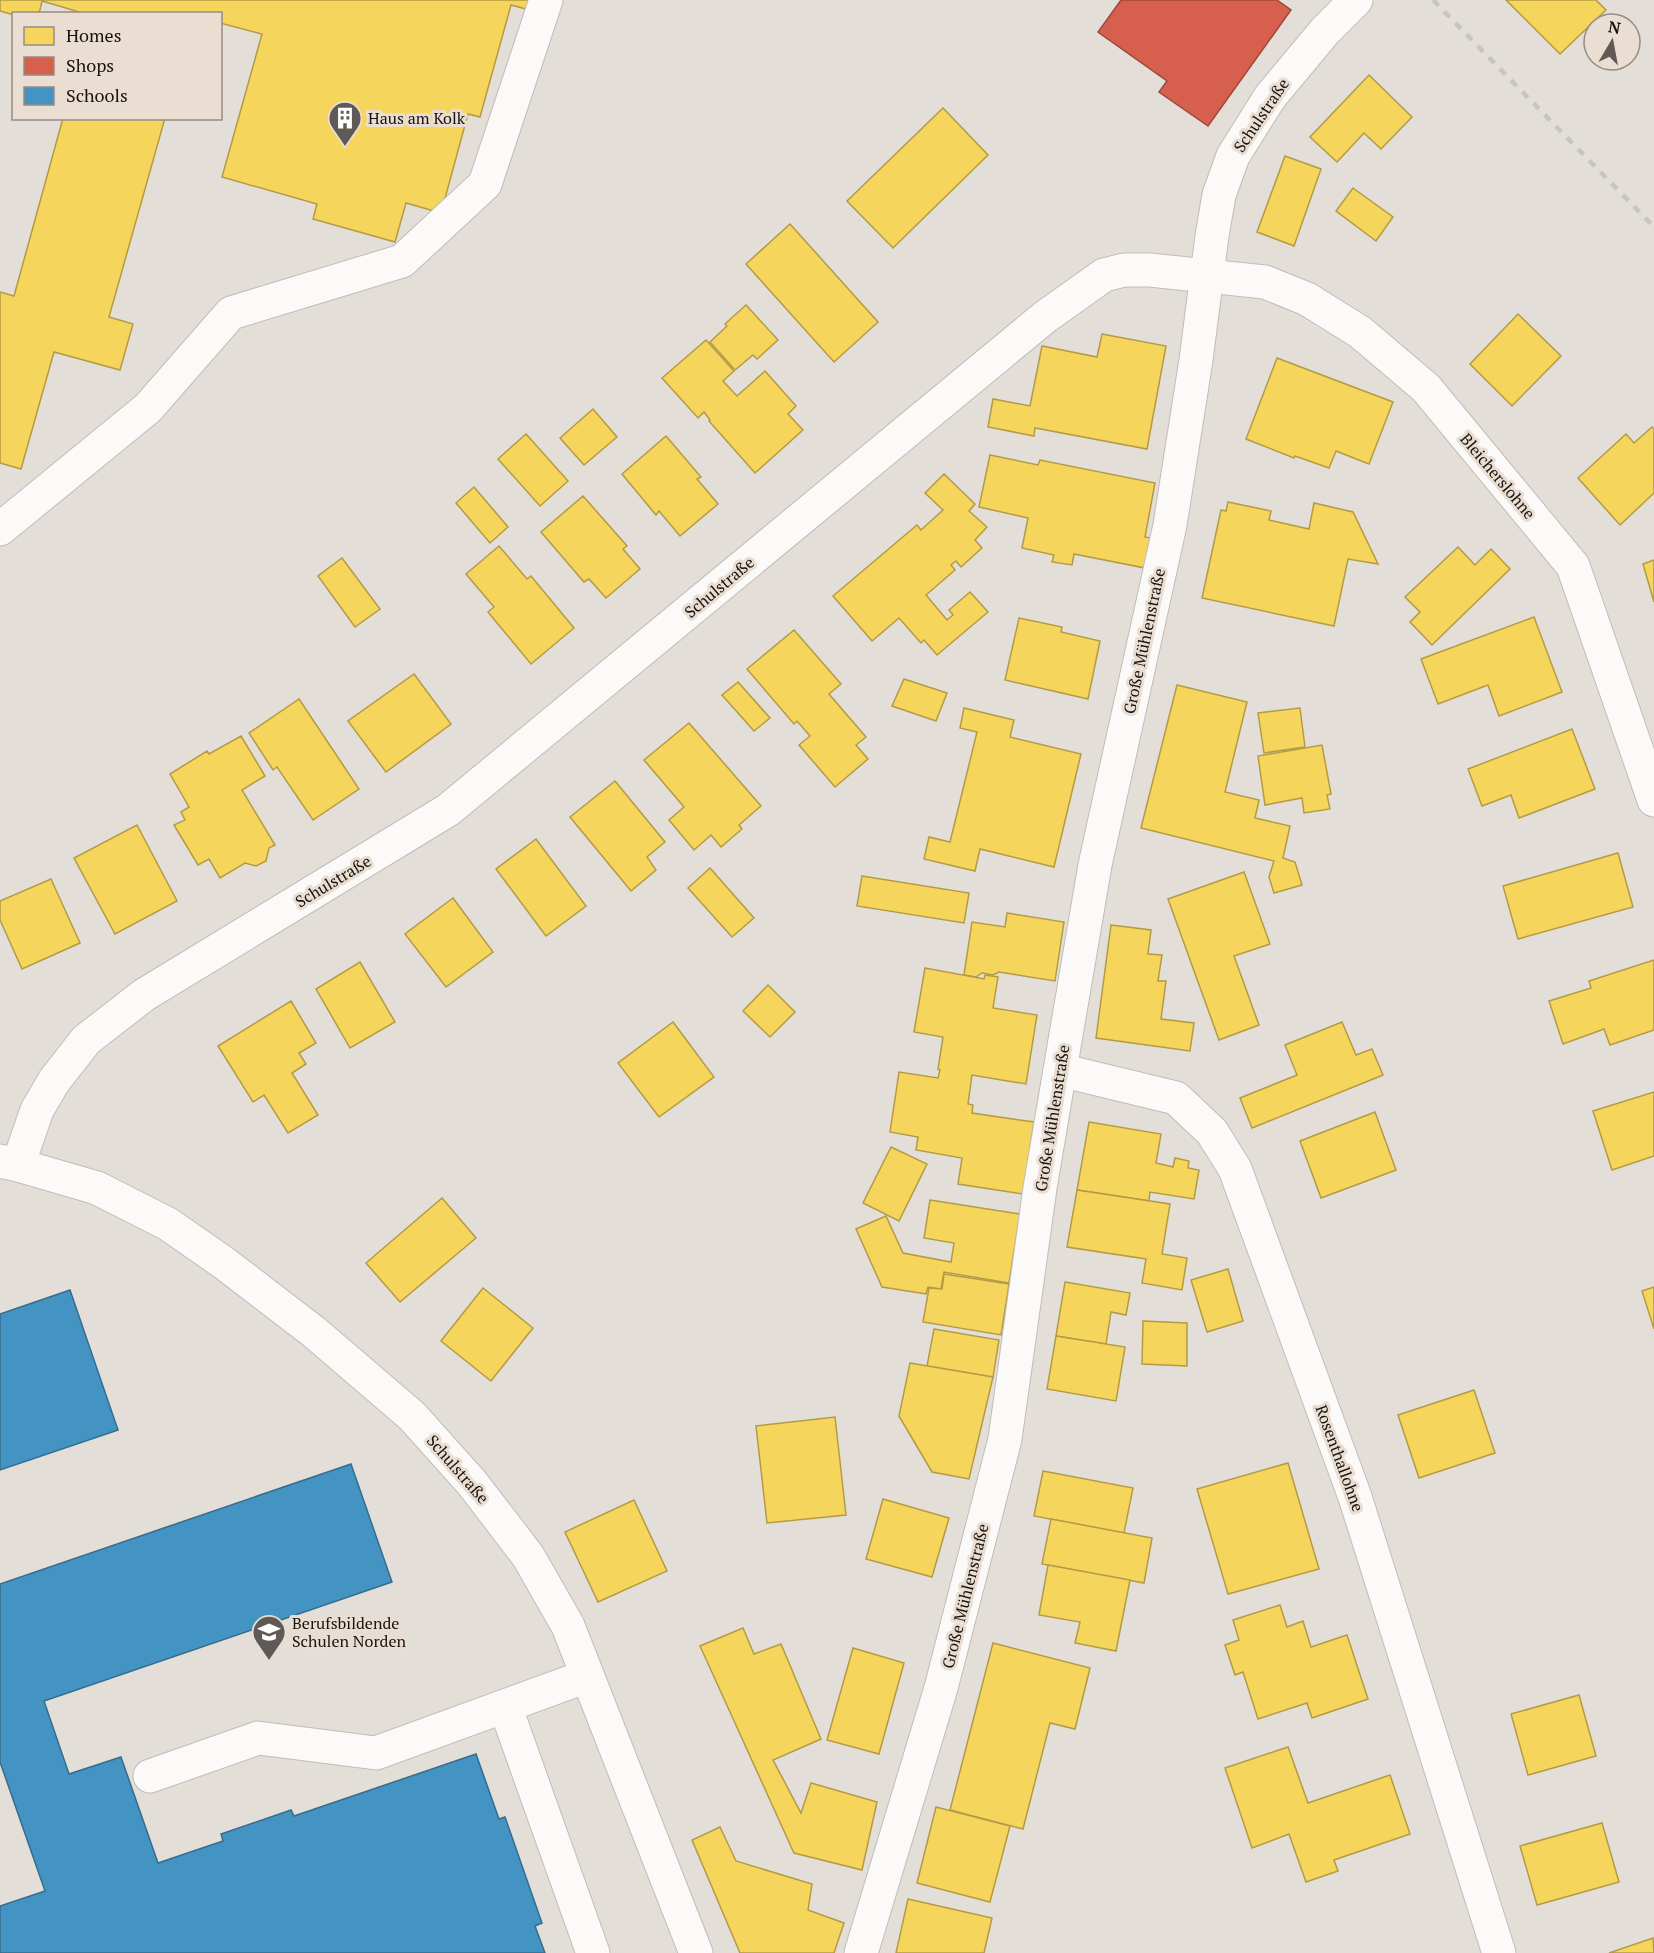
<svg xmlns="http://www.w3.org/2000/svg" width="1654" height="1953" font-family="'PT Serif',serif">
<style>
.homes{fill:#f6d55c;stroke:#b39b45;stroke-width:1.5}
.shops{fill:#d6604d;stroke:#9d493a;stroke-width:1.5}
.schools{fill:#4393c3;stroke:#366d8d;stroke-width:1.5}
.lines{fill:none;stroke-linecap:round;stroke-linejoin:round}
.minor-casing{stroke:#c1bcb7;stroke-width:35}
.minor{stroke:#fbfaf9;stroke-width:33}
.rail{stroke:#c6c5c4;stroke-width:4.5;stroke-dasharray:8 8;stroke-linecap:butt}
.labels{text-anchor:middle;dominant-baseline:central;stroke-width:6;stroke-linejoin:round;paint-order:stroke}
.street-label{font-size:16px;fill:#17130f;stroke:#eaddd2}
.poi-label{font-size:16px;fill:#17130f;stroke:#eaddd2;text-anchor:start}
</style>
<rect width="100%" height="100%" fill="#e4ded8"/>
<!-- homes -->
<g class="homes">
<polygon points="0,0 540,0 537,12 511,5 480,117 468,114 441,213 406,203 395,242 313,219 317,204 222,177 262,34 220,23 220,14 86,14 42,1 39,14 14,14 14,15 0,11"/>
<polygon points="1506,0 1596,0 1606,10 1560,54"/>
<polygon points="1369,75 1412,117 1381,149 1364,133 1337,162 1310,137"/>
<polygon points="943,108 988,155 893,248 847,201"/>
<polygon points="63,118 165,118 109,317 133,324 120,370 54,352 21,469 0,463 0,292 14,296"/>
<polygon points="1285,156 1321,169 1294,246 1257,232"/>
<polygon points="1353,188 1393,217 1376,241 1336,211"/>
<polygon points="790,224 878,322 834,362 746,264"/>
<polygon points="746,305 778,340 757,359 753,355 735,370 710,342 727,326 725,324"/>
<polygon points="1518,314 1561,356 1512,406 1470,364"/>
<polygon points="1102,334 1166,346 1147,449 1035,428 1034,436 988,427 993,399 1030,406 1042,346 1097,357"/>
<polygon points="706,340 734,371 723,381 737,396 765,371 796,406 788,414 803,430 755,473 709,421 710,420 704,412 698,418 662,378"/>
<polygon points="1277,358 1393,402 1369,464 1336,451 1329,468 1295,456 1294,458 1246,439"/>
<polygon points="593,409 617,437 584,465 560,438"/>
<polygon points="1652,427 1654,429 1654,493 1620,525 1578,478 1626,434 1634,443"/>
<polygon points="526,434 568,481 540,506 498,459"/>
<polygon points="666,436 701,477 697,479 718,504 680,536 659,511 656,515 622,474"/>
<polygon points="990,455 1038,465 1040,460 1155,483 1145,537 1151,538 1145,568 1074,554 1072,565 1052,562 1054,555 1022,548 1028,518 979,507"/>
<polygon points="944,474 975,504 969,511 987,527 975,540 982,548 961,567 956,561 951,565 955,570 926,595 947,620 953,615 949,610 970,592 988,612 937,655 924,640 921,643 899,618 872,641 833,596 917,525 921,530 943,510 925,493"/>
<polygon points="474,487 508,527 490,543 456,503"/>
<polygon points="583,496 627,546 623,549 640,569 606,598 589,579 584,582 541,532"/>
<polygon points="1228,502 1271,511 1269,520 1309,529 1314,503 1353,512 1378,564 1348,559 1334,626 1202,598 1221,510 1226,511"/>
<polygon points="499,546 527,579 531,576 574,628 531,664 488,612 494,607 466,574"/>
<polygon points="1458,547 1475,565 1491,549 1510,569 1432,645 1410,622 1420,612 1405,597"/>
<polygon points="342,558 380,609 355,627 318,576"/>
<polygon points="1654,560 1654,602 1643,564"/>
<polygon points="1534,617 1562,692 1499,716 1488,685 1438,704 1421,659"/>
<polygon points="1019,618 1062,627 1061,632 1100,641 1088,699 1005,680"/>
<polygon points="794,630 841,684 829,694 866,737 856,745 868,759 835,787 799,745 810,736 797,721 794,724 747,669"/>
<polygon points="414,674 451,724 386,772 348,721"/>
<polygon points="904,679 947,693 936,721 892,706"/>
<polygon points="738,682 770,718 754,731 722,695"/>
<polygon points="1177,685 1247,702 1225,792 1259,800 1255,818 1290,826 1283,858 1295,862 1302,885 1274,893 1269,877 1274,861 1141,828"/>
<polygon points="299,699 359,789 313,820 277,767 273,770 249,733"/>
<polygon points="964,708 1014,720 1010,737 1081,754 1054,867 980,849 975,871 924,859 929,837 950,842 977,732 960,728"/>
<polygon points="1300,708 1305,747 1264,753 1258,713"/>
<polygon points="689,723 761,806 739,825 742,829 721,847 711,835 694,850 669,820 684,807 644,760"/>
<polygon points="1572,729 1595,789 1519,818 1511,795 1482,806 1468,769"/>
<polygon points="241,736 265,776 242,790 275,845 269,848 266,861 256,866 245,863 220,878 209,859 198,865 174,825 185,820 181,812 189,807 170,774 207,751 209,754"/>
<polygon points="1322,745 1331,794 1327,795 1330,809 1304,813 1302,798 1265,805 1258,756"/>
<polygon points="615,781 665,842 647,857 656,870 631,891 570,817"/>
<polygon points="137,825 177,901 115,934 74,858"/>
<polygon points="536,839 586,906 546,936 496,869"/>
<polygon points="1618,853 1633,907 1518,939 1503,886"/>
<polygon points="710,868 754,918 732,937 688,888"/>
<polygon points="1244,872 1270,944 1234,956 1259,1025 1219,1040 1168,899"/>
<polygon points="862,876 969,893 964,923 857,906"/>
<polygon points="51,879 80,943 22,969 0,920 0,901"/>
<polygon points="453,898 493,952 446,987 405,934"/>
<polygon points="1007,913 1064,922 1055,981 999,972 993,975 982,973 976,977 964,975 972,922 1005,927"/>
<polygon points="1111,925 1151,930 1148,954 1162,955 1158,981 1166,981 1161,1019 1194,1023 1190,1051 1096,1038"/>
<polygon points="1654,960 1654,1030 1610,1045 1604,1029 1563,1044 1549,1001 1591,988 1589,981"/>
<polygon points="360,962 395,1022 350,1048 316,989"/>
<polygon points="925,968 984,979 985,975 998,977 993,1008 1037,1015 1026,1084 972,1075 968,1104 973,1105 972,1113 1034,1122 1023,1194 958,1184 962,1158 916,1150 918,1137 890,1132 899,1072 938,1078 940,1070 938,1069 943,1037 914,1032"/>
<polygon points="768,985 795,1012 770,1037 743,1011"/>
<polygon points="291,1001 316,1043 299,1053 306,1064 292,1073 318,1115 288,1133 264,1095 253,1102 218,1046"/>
<polygon points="673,1022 714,1077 659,1117 618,1063"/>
<polygon points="1342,1022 1356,1055 1372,1049 1383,1075 1252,1128 1240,1098 1297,1075 1285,1045"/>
<polygon points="1654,1092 1654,1156 1612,1170 1593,1111"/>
<polygon points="1375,1112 1396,1170 1321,1198 1300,1141"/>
<polygon points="1089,1122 1161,1134 1156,1163 1173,1167 1175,1158 1189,1161 1188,1168 1199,1170 1194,1199 1150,1192 1149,1201 1077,1190"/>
<polygon points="891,1147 927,1164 899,1221 863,1203"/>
<polygon points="1077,1190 1170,1204 1162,1254 1187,1258 1182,1290 1142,1283 1146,1259 1067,1247"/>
<polygon points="442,1198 476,1238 400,1302 366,1263"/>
<polygon points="930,1200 1020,1214 1009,1283 944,1272 941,1289 928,1287 926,1294 882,1287 856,1229 886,1216 903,1253 951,1262 954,1243 924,1238"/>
<polygon points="1228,1269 1243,1321 1207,1332 1191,1280"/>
<polygon points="944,1274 1009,1284 1001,1335 923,1322 929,1288 942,1289"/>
<polygon points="1065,1282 1130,1293 1126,1315 1111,1312 1106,1344 1056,1336"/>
<polygon points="1654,1287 1654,1329 1642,1291"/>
<polygon points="483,1288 533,1328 491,1381 441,1341"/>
<polygon points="1143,1321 1187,1323 1187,1366 1142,1364"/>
<polygon points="934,1329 999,1340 993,1377 927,1366"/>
<polygon points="1056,1336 1125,1347 1116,1401 1047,1389"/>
<polygon points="910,1363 993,1377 969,1479 932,1472 899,1416"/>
<polygon points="1474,1390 1495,1453 1419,1478 1398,1415"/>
<polygon points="835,1417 846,1515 767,1523 756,1426"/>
<polygon points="1288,1463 1319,1569 1228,1594 1197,1489"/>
<polygon points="1043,1471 1133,1488 1124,1533 1034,1516"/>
<polygon points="883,1499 949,1518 932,1577 866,1559"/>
<polygon points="634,1500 667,1571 598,1602 565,1532"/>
<polygon points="1051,1519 1152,1538 1144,1583 1042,1564"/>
<polygon points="1048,1565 1130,1580 1116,1651 1075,1643 1080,1622 1039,1615"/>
<polygon points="1280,1605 1287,1627 1303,1621 1311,1647 1347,1635 1368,1699 1312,1718 1307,1703 1258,1719 1243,1672 1235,1675 1225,1645 1239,1640 1233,1620"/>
<polygon points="743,1628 754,1654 781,1644 821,1739 773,1760 801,1813 811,1783 877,1802 862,1870 794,1853 700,1646"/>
<polygon points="993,1643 1090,1668 1075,1729 1050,1723 1023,1829 950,1810"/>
<polygon points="853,1648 904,1663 879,1754 827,1740"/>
<polygon points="1579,1695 1596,1756 1528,1775 1511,1714"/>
<polygon points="1288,1747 1308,1803 1390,1775 1410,1834 1334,1860 1338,1871 1306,1882 1289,1834 1252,1848 1225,1768"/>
<polygon points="936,1807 1010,1826 990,1902 917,1883"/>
<polygon points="1602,1823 1619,1882 1537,1905 1520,1846"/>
<polygon points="720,1827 736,1861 812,1884 808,1910 844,1923 834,1953 740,1953 692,1840"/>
<polygon points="908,1899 992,1918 984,1953 896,1953"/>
<polygon points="1653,1938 1654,1953 1609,1953"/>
</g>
<!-- shops -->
<polygon class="shops" points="1121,0 1277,0 1291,10 1208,126 1159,92 1167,81 1098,32"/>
<!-- schools -->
<g class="schools">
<polygon points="70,1290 118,1430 0,1470 0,1314"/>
<polygon points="351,1464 392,1582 44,1701 69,1774 121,1757 158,1863 223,1841 221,1834 291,1810 294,1816 476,1754 499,1819 505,1817 542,1923 535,1926 545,1953 0,1953 0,1906 45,1891 0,1762 0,1584"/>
</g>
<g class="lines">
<defs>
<g id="minor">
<polyline points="0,529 148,408 231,313 402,261 485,184 546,0"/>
<polyline points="1060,1070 1176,1098 1212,1132 1235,1169 1355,1497 1499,1953"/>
<polyline points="0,1161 18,1165 97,1188 168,1224 224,1263 314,1332 412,1416 472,1483 528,1556 568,1626 696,1953"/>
<polyline points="18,1165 37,1110 54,1081 86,1040 144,995 448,810 1045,317 1104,275 1124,270 1150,270 1265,282 1307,299 1360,332 1426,388 1573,566 1654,800"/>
<polyline points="505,1706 593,1953"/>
<polyline points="150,1776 258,1738 376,1753 587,1676"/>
<polyline points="861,1953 941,1688 1005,1439 1040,1188 1060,1070 1095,865 1170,525 1196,360 1212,236 1219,195 1233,156 1270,97 1325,31 1356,0"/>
</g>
</defs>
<!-- minor casing -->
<use href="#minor" class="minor-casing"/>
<!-- minor -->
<use href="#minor" class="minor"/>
<!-- rail -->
<polyline class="rail" points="1433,0 1654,227"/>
</g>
<!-- icons -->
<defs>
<symbol id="building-pin" viewBox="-11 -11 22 30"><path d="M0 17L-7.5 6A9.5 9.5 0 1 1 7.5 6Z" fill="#5f5a55" stroke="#eaddd2"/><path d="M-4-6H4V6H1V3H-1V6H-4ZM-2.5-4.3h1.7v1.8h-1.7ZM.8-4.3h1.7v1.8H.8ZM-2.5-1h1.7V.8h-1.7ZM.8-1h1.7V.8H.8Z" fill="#fff"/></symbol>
<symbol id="school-pin" viewBox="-11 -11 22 30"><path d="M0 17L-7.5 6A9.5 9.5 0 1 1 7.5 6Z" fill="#5f5a55" stroke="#eaddd2"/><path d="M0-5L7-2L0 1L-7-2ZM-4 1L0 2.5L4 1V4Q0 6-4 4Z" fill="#fff"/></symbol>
</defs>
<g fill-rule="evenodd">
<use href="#building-pin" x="326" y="99" width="38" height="52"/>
<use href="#school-pin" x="250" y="1613" width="38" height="52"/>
</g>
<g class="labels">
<!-- street labels -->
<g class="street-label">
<text transform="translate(1261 115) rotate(-56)">Schulstraße</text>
<text transform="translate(1498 476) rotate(50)">Bleicherslohne</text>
<text transform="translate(719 587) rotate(-40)">Schulstraße</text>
<text transform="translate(1144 641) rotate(-78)">Große Mühlenstraße</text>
<text transform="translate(333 881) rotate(-31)">Schulstraße</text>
<text transform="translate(1052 1118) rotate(-81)">Große Mühlenstraße</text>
<text transform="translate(1340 1458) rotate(70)">Rosenthallohne</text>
<text transform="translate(458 1469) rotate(49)">Schulstraße</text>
<text transform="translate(965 1596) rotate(-76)">Große Mühlenstraße</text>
</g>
<!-- poi labels -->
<g class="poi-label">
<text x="368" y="118">Haus am Kolk</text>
<text x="292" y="1623">Berufsbildende<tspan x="292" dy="18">Schulen Norden</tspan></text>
</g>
</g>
<!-- legend -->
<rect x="12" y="12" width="210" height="108" fill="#eaddd2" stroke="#968c84" stroke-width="1.5"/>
<rect x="24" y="27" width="30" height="18" fill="#f6d55c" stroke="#968c84" stroke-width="1.5"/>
<text x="66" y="42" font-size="18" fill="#17130f">Homes</text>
<rect x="24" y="57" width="30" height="18" fill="#d6604d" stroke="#968c84" stroke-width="1.5"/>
<text x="66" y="72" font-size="18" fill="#17130f">Shops</text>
<rect x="24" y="87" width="30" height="18" fill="#4393c3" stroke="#968c84" stroke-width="1.5"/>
<text x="66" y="102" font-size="18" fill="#17130f">Schools</text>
<!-- north arrow -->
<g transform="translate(1612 42) rotate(10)"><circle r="28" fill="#eaddd2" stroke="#968c84" stroke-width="1.5"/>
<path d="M0-4.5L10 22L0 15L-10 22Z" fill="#5f5a55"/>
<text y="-9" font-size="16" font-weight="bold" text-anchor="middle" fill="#17130f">N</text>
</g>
</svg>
